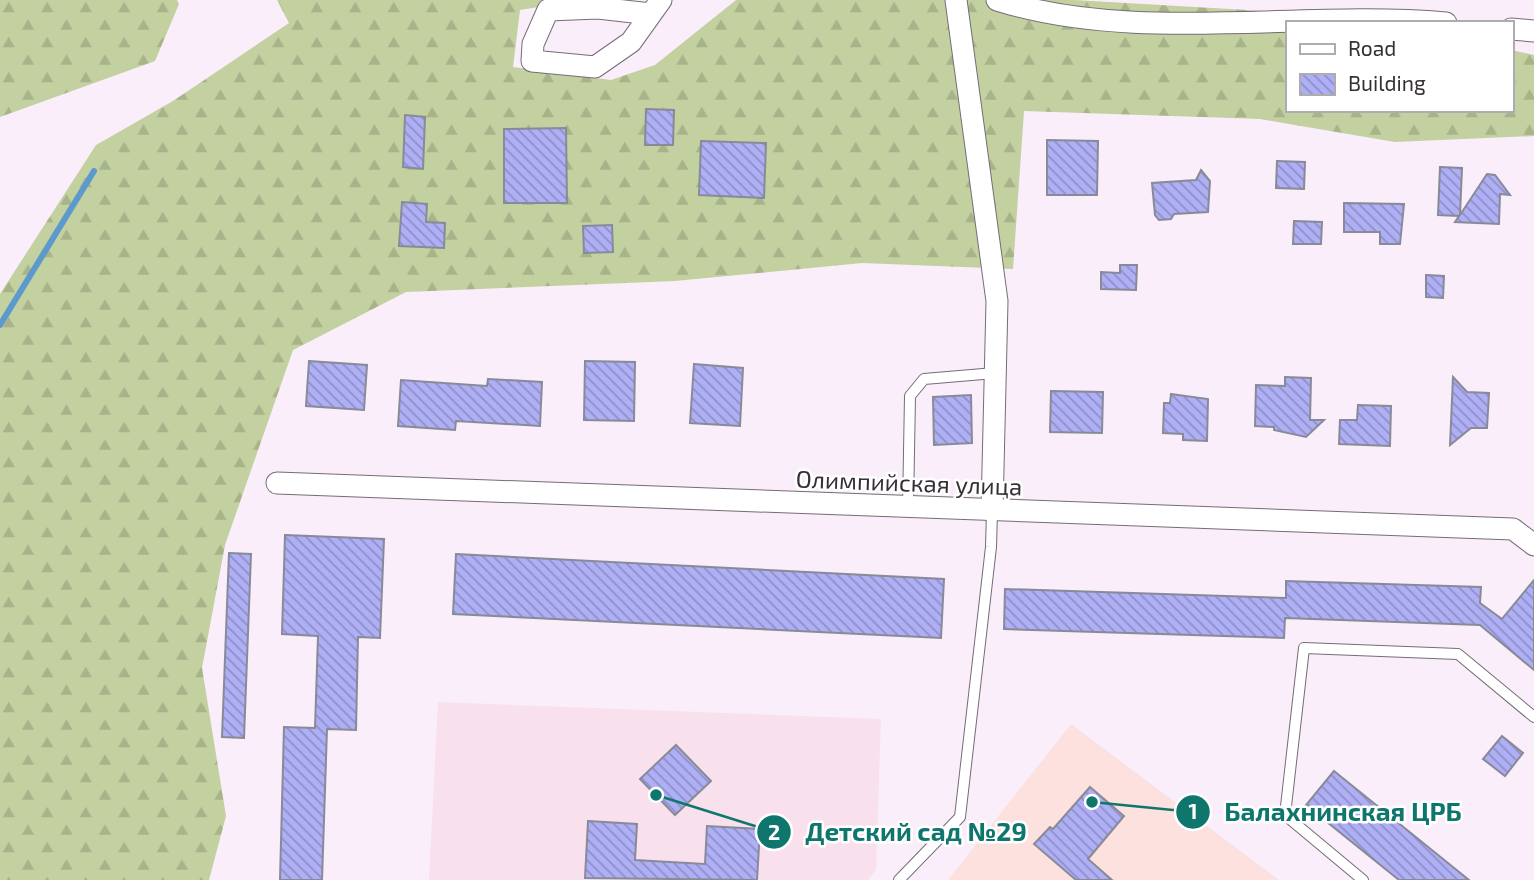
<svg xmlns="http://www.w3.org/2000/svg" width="1534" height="880" font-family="'Exo 2',sans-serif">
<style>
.education{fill:#f8e1ed}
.medical{fill:#fce1de}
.forest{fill:url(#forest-firs)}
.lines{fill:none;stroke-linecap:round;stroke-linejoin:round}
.stream{stroke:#5c99cc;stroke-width:6}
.building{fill:url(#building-back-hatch);stroke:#898a97;stroke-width:2}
.lane-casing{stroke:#766c76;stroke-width:12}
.street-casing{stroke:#766c76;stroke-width:23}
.lane{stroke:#fff;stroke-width:10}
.street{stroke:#fff;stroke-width:21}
.labels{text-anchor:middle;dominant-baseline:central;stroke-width:5;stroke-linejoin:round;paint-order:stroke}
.street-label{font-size:24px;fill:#343034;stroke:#fff}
.leader{fill:none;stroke:#0f766e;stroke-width:2.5}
.callout-dot{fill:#0f766e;stroke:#fff;stroke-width:2.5}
.mark-label{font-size:21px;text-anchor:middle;font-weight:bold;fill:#fff}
.callout-label{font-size:26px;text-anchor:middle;font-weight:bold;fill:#0f766e;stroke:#fff;stroke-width:5;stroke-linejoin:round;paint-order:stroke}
</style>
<defs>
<pattern id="forest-firs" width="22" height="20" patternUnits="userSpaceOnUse" patternTransform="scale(1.75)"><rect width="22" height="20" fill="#c3d0a0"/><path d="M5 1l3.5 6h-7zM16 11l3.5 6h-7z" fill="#a8b38a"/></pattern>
<pattern id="building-back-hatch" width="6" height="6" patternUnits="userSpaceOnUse" patternTransform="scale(1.75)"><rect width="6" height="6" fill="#aeaff5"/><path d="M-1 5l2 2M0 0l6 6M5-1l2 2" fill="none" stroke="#8e8fc7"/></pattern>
</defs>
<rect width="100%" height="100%" fill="#f9eefa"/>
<!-- education -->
<polygon class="education" points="438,702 881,719 876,870 868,880 429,880"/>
<!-- medical -->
<polygon class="medical" points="1071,724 1279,880 948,880"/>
<!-- forest -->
<g class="forest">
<polygon points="0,0 177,0 179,4 155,61 0,117"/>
<polygon points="277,0 581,0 520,10 513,67 611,80 655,65 736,0 1074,0 1264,11 1354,23 1287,23 1287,110 1511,110 1511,50 1534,55 1534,136 1395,142 1260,119 1024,111 1013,269 862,263 675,281 406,292 293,350 225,545 202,668 226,816 209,880 0,880 0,294 96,145 173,101 289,23"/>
</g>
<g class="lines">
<!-- stream -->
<polyline class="stream" points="0,325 94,171"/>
</g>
<!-- building -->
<g class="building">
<polygon points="646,109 674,110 673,145 645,145"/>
<polygon points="405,115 425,117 423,169 403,167"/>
<polygon points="566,128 567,203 504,203 504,129"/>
<polygon points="1047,140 1098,141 1097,195 1047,195"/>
<polygon points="701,141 766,143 764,198 699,195"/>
<polygon points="1277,161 1305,162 1304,189 1276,188"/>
<polygon points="1440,167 1462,168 1460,215 1487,174 1495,175 1510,195 1500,194 1499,224 1455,222 1459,216 1438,215"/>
<polygon points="1201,170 1210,181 1208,212 1174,214 1171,219 1159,220 1155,215 1152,183 1196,180"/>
<polygon points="402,202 427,204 426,222 445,223 444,248 399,246"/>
<polygon points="1344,203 1404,204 1400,244 1380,244 1380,232 1344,232"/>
<polygon points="1294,221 1322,222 1321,244 1293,244"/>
<polygon points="612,225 613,252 584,253 583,226"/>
<polygon points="1120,265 1137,265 1136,290 1101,289 1101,272 1120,273"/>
<polygon points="1426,275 1444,276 1443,298 1426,297"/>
<polygon points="309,361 367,365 364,410 306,406"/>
<polygon points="585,361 635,362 634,421 584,420"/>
<polygon points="694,364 743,368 740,426 690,423"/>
<polygon points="1285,377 1311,378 1310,420 1324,420 1306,437 1274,430 1274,427 1255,426 1256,385 1285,386"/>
<polygon points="1453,377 1467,392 1489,393 1487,428 1471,428 1450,445"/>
<polygon points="488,379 542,382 540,426 456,421 455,430 398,426 401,380 487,386"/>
<polygon points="1051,391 1103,392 1102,433 1050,432"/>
<polygon points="1171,394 1208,399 1207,441 1183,440 1183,434 1163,433 1164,403 1170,403"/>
<polygon points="971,395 972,443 934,445 933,397"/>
<polygon points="1358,405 1391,406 1390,446 1339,444 1340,420 1357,420"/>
<polygon points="285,535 384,539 380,638 358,637 356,730 327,729 322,880 280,880 284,727 315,728 318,636 282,634"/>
<polygon points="229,553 251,554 244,738 222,737"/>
<polygon points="456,554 944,579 941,638 453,614"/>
<polygon points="1534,580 1534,670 1480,625 1285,618 1284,638 1004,629 1005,589 1286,598 1286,581 1481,587 1480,603 1502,619"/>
<polygon points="1502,736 1523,753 1505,776 1483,759"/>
<polygon points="676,745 711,781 675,815 640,779"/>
<polygon points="1334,771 1469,880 1399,880 1306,805"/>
<polygon points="1090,787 1124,816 1088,859 1112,880 1076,880 1034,844 1050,827 1053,829"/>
<polygon points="588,821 637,824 635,860 705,864 707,826 760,829 757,880 585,878"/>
</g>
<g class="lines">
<defs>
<g id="lane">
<polyline points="908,508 910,396 924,379 995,373"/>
<polyline points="899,880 960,817 991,547 992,511"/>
<polyline points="1363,880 1285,815 1304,648 1458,654 1534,717"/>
</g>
<g id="street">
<polyline points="956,0 997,301 992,511"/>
<path d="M997,0C1136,44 1301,10 1446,23"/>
<polyline points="651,14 598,8 548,10 533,44 532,61 595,67 631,42 661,0"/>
<polyline points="1511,29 1534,31"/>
<polyline points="277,483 1513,529 1534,545"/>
</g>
</defs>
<!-- lane casing -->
<use href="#lane" class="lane-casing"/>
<!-- street casing -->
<use href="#street" class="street-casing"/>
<!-- lane -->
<use href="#lane" class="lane"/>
<!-- street -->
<use href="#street" class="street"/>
</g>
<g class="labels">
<!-- street labels -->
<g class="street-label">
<text transform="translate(909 482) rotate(2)">Олимпийская улица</text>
</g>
</g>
<!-- callouts -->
<path class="leader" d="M1092 802L1193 812M656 795L774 832"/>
<g class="callout-dot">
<circle cx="1092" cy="802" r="7"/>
<circle cx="656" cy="795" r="7"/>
<circle cx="1193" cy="812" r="18"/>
<circle cx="774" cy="832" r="18"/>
</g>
<g class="mark-label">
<text x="1193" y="819">1</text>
<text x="774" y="840">2</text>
</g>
<g class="callout-label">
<text x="1343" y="821">Балахнинская ЦРБ</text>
<text x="916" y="841">Детский сад №29</text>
</g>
<!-- legend -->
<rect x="1286" y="21" width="228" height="91" fill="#ffffff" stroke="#aeacae" stroke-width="2"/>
<rect x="1300" y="44" width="35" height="10" fill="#ffffff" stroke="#aeacae" stroke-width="2"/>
<text x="1348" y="56" font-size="21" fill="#343034">Road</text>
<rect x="1300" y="74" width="35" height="21" fill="url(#building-back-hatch)" stroke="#aeacae" stroke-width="2"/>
<text x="1348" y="91" font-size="21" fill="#343034">Building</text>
</svg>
